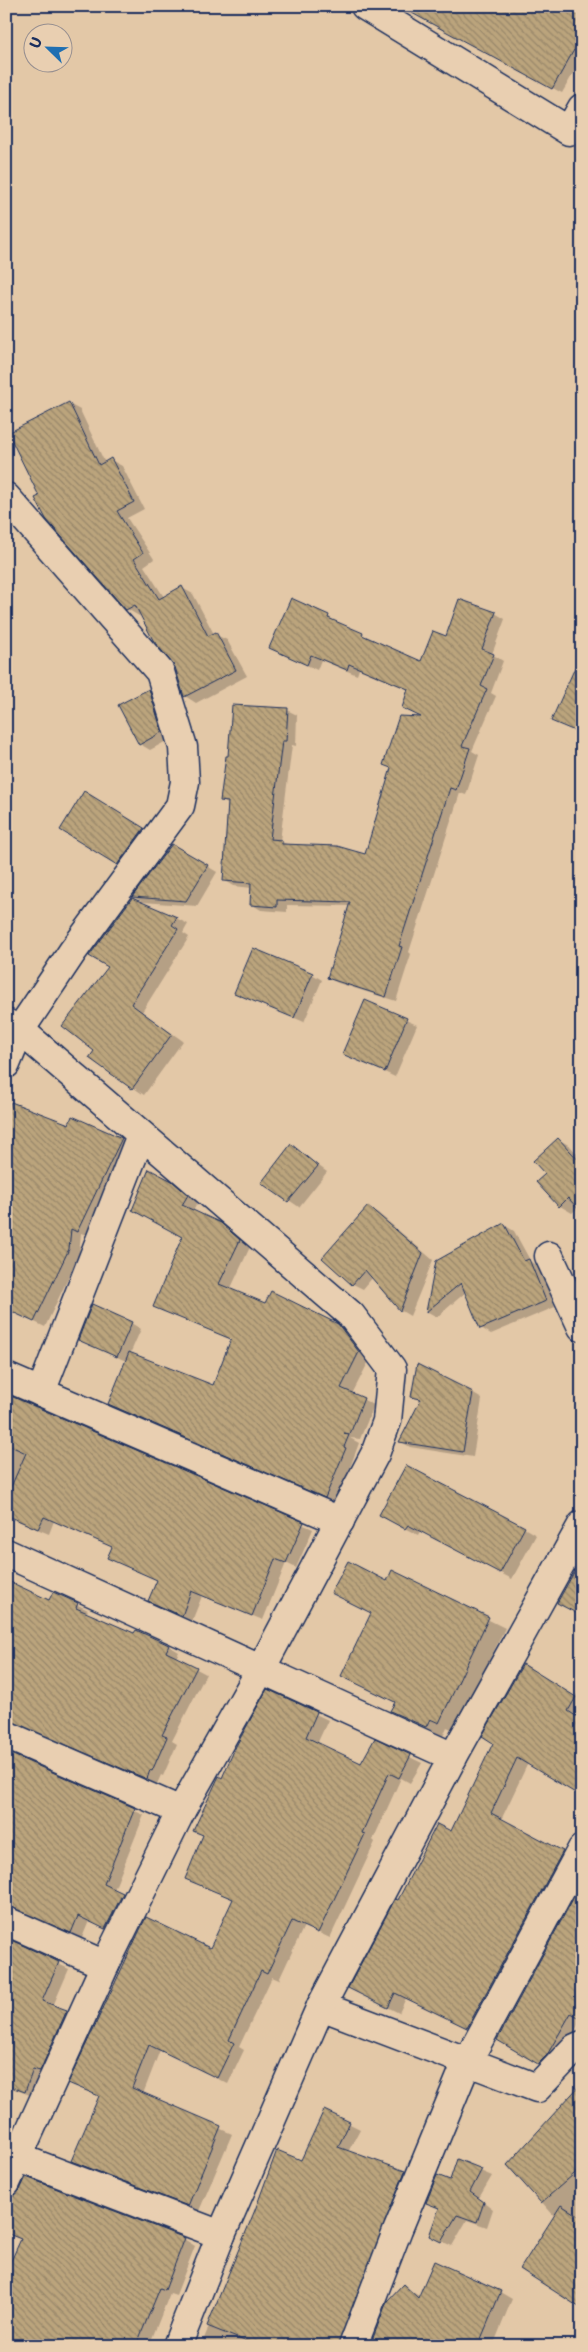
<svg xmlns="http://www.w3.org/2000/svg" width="588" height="2352" font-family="'Playpen Sans',sans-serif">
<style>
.shadow{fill:#0003}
.building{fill:url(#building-back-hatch);stroke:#1b2f5e}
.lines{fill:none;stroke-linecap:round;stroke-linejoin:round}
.minor-casing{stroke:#1b2f5e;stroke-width:31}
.minor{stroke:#e9cfb1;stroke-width:28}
</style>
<defs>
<pattern id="building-back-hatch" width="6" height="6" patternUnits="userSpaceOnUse" patternTransform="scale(1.25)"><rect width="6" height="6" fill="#bba47c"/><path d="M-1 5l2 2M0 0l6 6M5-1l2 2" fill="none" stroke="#978669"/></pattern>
</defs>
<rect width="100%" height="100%" fill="#e3c8a7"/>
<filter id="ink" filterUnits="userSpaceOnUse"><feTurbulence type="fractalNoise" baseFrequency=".02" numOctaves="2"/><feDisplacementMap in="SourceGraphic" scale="10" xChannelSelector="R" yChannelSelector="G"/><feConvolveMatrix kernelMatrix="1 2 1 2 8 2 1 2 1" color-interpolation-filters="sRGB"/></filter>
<g filter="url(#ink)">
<!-- shadow -->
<g class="shadow">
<polygon points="582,6 582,58 562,93 428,21"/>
<polygon points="69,404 80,410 105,463 111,460 122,466 144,509 127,518 154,559 144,566 164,597 182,588 193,594 214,634 227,640 247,676 196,703 185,696 176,666 141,614 139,616 127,609 41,497"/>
<polygon points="495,613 505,619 492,654 503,661 491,693 496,696 472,751 479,755 466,795 460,793 409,952 411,954 396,1001 338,983 328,978 350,906 287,905 287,912 261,910 251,904 252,888 234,886 224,880 229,805 221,800 287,710 297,715 296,746 292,745 280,841 291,846 366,856 392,769 384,765 424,718 409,690 359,669 357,675 321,660 317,670 281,653 328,616 337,623 422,662 446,637"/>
<polygon points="149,691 159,696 172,738 150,750 140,744"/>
<polygon points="94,798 154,835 127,870 117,864"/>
<polygon points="172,845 217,872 197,906 143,902 134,897"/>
<polygon points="176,918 188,924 183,933 189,937 142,1012 183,1041 144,1095 90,1058"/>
<polygon points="312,974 322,980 304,1022 236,992"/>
<polygon points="365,1002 417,1025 395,1077 344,1053"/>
<polygon points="6,1101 69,1125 121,1139 131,1145 88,1236 81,1233 79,1255 45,1327 6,1308"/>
<polygon points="558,1139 570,1146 582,1159 582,1212 578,1208 572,1213 560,1206 547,1174"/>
<polygon points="292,1146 327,1172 299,1207 262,1182"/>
<polygon points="171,1182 198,1202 193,1211 232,1231 250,1247 230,1290 265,1304 337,1326 349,1332 370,1359 352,1394 374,1405 360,1439 350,1438 359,1443 337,1503 110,1404 126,1361 79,1340 131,1323 141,1329 130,1354 213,1387 232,1340 154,1307 183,1237"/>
<polygon points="368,1207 378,1213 433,1260 410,1316 400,1310 373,1277 363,1289 353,1284"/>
<polygon points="504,1225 514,1231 531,1262 539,1266 555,1307 491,1334 481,1328 466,1292 437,1317 428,1312 437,1262"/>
<polygon points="472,1393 482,1399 473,1457 410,1447 400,1441 421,1401 412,1396"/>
<polygon points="6,1395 313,1529 296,1568 286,1563 263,1620 202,1596 192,1621 160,1606 158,1580 113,1547 54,1521 49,1534 6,1516"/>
<polygon points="392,1522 524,1528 536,1535 512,1579 420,1531 418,1535"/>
<polygon points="392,1572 505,1628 455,1731 447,1727 443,1736 392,1711 396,1703 343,1676"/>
<polygon points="6,1582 50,1602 54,1593 88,1610 86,1614 135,1635 137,1631 169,1646 179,1652 176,1658 206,1674 172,1741 177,1744 163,1776 161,1775 157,1784 24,1726 16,1725 6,1729"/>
<polygon points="582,1686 582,1795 528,1763 501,1820 573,1859 479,2034 406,1998 399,2013 350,1988 398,1902 451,1833 495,1742 575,1697"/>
<polygon points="268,1691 328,1720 317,1744 362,1764 375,1740 422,1763 410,1783 401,1778 373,1840 375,1842 330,1938 304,1926 279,1980 272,1977 239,2047 244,2050 228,2084 160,2050 143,2094 232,2134 199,2211 84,2167 73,2161 100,2097 70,2083 211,1949 234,1900 187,1879 204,1836 195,1830"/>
<polygon points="6,1754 144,1815 114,1890 132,1900 116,1934 89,1921 82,1938 24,1912 16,1911 6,1915"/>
<polygon points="582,1883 582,2018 558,2061 550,2069 498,2039"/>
<polygon points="6,1940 69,1969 53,2006 77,2017 35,2097 6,2086"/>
<polygon points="582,2085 582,2308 555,2217 509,2165"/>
<polygon points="324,2111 360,2129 348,2152 404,2172 414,2178 345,2346 201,2346 256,2211 301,2162"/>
<polygon points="458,2161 492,2176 479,2198 493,2209 487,2227 467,2220 452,2246 441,2241 440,2209 427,2203 451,2181"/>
<polygon points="6,2233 184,2239 195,2246 176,2295 170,2293 149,2346 6,2346 22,2240"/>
<polygon points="403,2285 420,2297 500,2292 512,2299 493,2346 394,2346"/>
</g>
<!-- building -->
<g class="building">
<polygon points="399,6 582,6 582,54 574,50 552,89"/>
<polygon points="69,402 99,465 111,458 134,502 117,511 143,553 134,559 159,599 182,586 208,636 216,632 236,670 184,697 175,667 153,640 135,605 126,610 46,519 35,498 39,496 8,433"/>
<polygon points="291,598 329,615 328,618 363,633 362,635 421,661 433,631 446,636 459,599 496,612 482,649 494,654 481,686 487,689 462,746 470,748 456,790 450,788 399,946 402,947 386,997 327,978 350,902 277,900 277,907 250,905 251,883 223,881 228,802 220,801 226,756 228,756 232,705 288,708 286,741 282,741 270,839 282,840 282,844 337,846 365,854 391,768 383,765 399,716 421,717 402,708 408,689 349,664 347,670 311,655 307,665 269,648"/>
<polygon points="582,652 582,734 551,721"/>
<polygon points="149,689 162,732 139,745 118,705"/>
<polygon points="84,791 144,828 117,865 60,830"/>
<polygon points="172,844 208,865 186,901 132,897"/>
<polygon points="132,898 177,917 172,925 178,929 131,1004 172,1034 132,1089 89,1058 94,1051 62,1026 108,967 89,956"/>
<polygon points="253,948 313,973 294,1018 234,993"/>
<polygon points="365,1000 407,1018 385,1072 342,1054"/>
<polygon points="11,1102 69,1124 72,1116 122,1138 77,1232 71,1229 69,1249 34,1322 6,1309 6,1115"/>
<polygon points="558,1138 582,1164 582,1213 568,1198 559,1207 536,1182 545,1174 533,1161"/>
<polygon points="291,1144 318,1166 288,1202 261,1183"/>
<polygon points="149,1169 172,1181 188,1195 182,1205 221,1223 240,1240 219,1284 265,1303 271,1291 338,1324 359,1352 341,1388 364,1398 350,1434 344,1433 349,1435 344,1447 346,1448 325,1498 108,1404 129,1352 213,1385 231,1339 153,1307 182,1237 132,1210"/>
<polygon points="368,1206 423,1253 400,1311 365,1270 352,1285 322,1258"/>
<polygon points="504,1223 524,1261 529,1259 546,1301 480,1329 461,1283 426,1312 436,1261"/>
<polygon points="92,1304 132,1322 117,1357 78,1340"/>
<polygon points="417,1364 473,1392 463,1452 399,1442 421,1399 411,1397"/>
<polygon points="6,1394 304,1522 286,1563 275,1559 252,1616 191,1591 182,1616 148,1601 157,1580 107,1558 112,1547 44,1517 38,1529 6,1515 6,1498 26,1453 6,1444"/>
<polygon points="406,1465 525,1527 500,1573 408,1525 405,1529 379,1515"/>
<polygon points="582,1558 582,1616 557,1603"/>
<polygon points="348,1561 387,1581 392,1570 489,1617 439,1723 430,1719 426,1727 390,1711 395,1702 341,1676 371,1613 331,1593"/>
<polygon points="6,1580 49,1600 53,1592 78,1603 76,1608 134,1633 136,1630 169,1645 166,1652 197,1667 162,1735 167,1737 152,1771 150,1770 147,1779 6,1720"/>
<polygon points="523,1664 576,1697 568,1711 582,1720 582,1797 517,1758 491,1813 563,1851 467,2028 395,1993 388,2008 348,1988 395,1899 398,1900 437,1824 451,1831 493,1743 482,1736"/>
<polygon points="267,1689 317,1712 306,1737 361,1763 375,1738 411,1755 399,1778 389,1773 362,1833 365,1834 318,1933 292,1921 267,1974 261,1971 229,2040 234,2043 217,2078 149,2045 132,2088 221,2126 188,2206 71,2161 99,2096 68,2083 146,1917 210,1948 233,1899 185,1879 203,1835 193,1831 219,1776 222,1778 236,1746"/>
<polygon points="6,1752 135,1808 104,1884 123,1893 105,1929 78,1916 71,1933 6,1906"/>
<polygon points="582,1882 582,2019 571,2013 547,2055 538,2064 497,2040"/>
<polygon points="11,1940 59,1962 42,2001 67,2010 40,2071 33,2069 25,2092 6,2085 6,1950"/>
<polygon points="582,2083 582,2167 541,2203 507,2165"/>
<polygon points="324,2110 350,2122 338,2147 405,2171 338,2346 257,2346 207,2326 255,2210 277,2150 301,2160"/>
<polygon points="457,2159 482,2169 470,2192 484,2202 477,2222 457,2215 441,2242 429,2236 439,2208 426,2203 437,2175 450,2180"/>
<polygon points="26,2177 185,2238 165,2290 160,2288 136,2346 6,2346 6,2272 21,2239 6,2233 6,2208 11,2197 20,2190"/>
<polygon points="561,2205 582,2218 582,2309 520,2269"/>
<polygon points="434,2261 501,2291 478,2346 370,2346 387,2301 403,2284 418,2298"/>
</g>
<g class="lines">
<defs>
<g id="minor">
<polyline points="365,6 569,131 582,108"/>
<polyline points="6,497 160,672 183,747 185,782 180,806 73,951 20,1030 6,1064"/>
<polyline points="6,1023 20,1030 351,1315 392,1369 387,1421 375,1454 261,1669 181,1811 105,1965 6,2183"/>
<polyline points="549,1256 582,1327"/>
<polyline points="6,1377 340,1521"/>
<polyline points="41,1392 141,1135"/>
<polyline points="6,1553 453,1757"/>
<polyline points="6,1735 181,1811"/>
<polyline points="6,1921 105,1965"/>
<polyline points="321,2006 537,2088 575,2048 582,2045"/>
<polyline points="17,2157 221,2235"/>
<polyline points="177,2346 221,2235 321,2006 453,1757 582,1525"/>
<polyline points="353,2346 398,2229 467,2062 582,1849"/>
</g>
</defs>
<!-- minor casing -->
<use href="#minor" class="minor-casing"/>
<!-- minor -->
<use href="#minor" class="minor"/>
</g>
</g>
<!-- margin -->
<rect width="588" height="2352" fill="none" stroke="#e9cfb1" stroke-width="25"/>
<rect x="12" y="12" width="563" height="2327" fill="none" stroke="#1b2f5e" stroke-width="2" filter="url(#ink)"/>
<!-- north arrow -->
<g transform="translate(48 48) rotate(293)"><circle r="24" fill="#e9cfb1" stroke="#978f90"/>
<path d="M0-4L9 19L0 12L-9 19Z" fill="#1f6fb2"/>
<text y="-8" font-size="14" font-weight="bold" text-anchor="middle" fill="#1b2f5e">U</text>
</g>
</svg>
